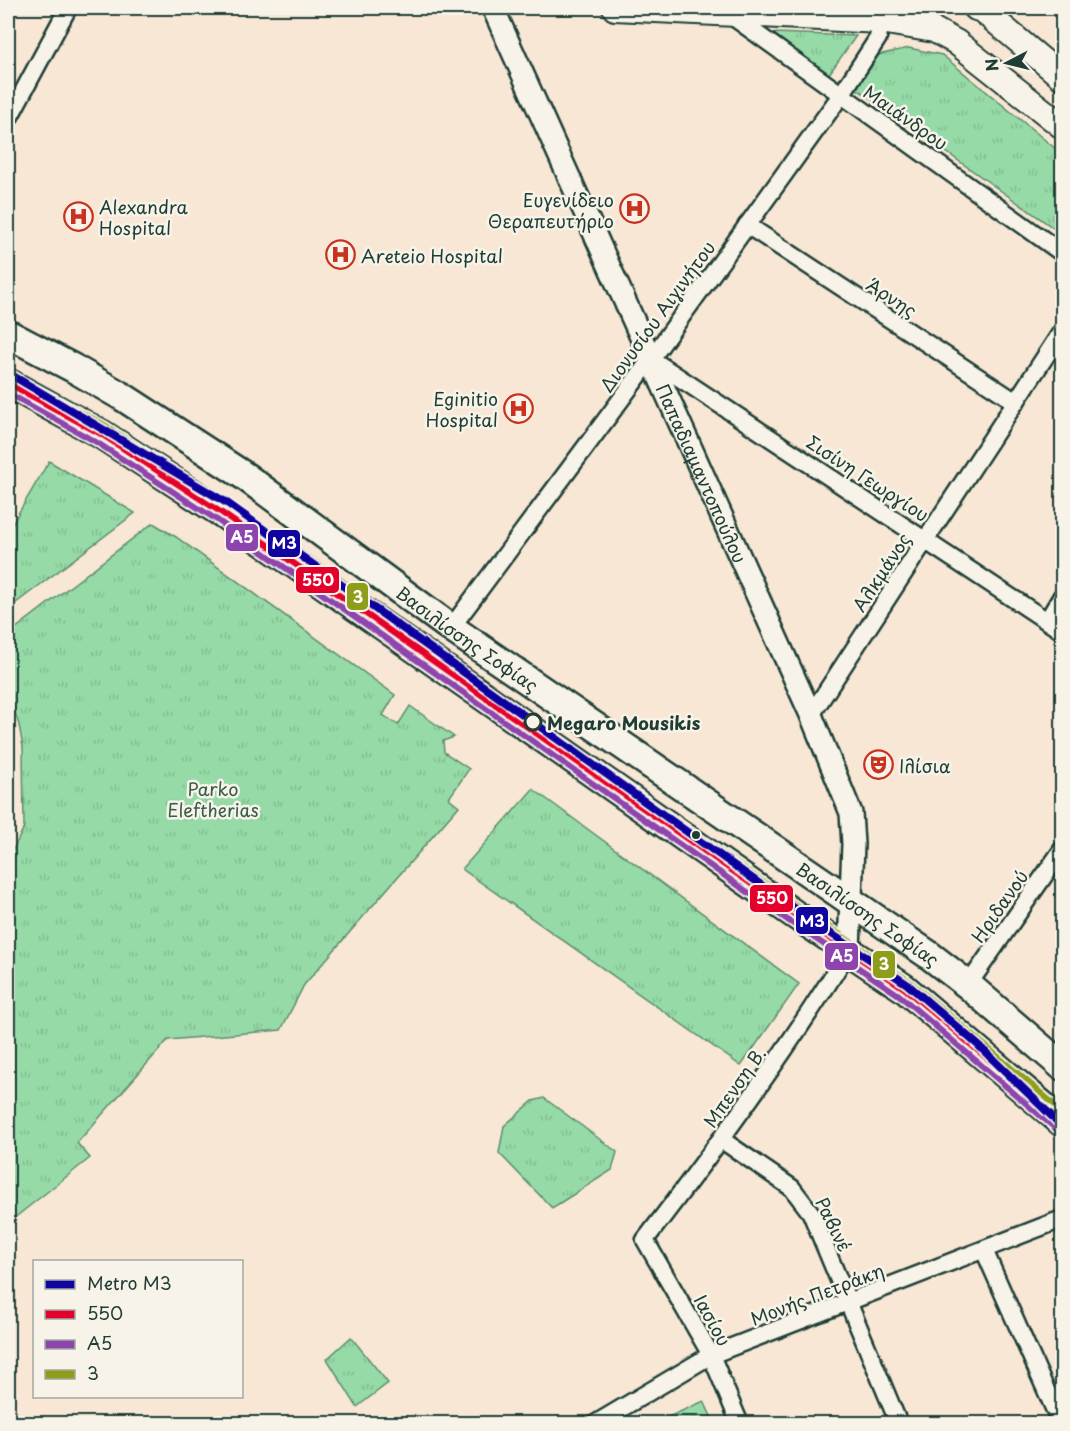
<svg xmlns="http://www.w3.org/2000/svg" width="1070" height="1431" font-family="'Playpen Sans',sans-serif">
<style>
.park{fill:url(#park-tufts);stroke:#5a8c6e;stroke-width:1.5}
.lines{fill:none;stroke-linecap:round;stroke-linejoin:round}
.minor-casing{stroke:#1f3d34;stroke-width:21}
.tertiary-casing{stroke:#1f3d34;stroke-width:26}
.secondary-casing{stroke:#1f3d34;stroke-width:28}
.primary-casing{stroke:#1f3d34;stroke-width:32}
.minor{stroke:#f7f3e8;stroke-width:16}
.tertiary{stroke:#f7f3e8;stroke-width:21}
.secondary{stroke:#f7f3e8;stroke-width:24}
.primary{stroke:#f7f3e8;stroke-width:27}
.bus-1-casing{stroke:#f7f3e8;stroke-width:10}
.bus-2-casing{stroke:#f7f3e8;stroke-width:10}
.bus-3-casing{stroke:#f7f3e8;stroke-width:10}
.bus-1{stroke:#e4002b;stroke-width:6}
.bus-2{stroke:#8e44ad;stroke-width:6}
.bus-3{stroke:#8f9e1a;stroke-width:6}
.metro-1-casing{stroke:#f7f3e8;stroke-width:12}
.metro-1{stroke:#10069f;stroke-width:8}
.stop-dot{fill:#f7f3e8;stroke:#1f3d34;stroke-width:3}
.bus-dot{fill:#1f3d34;stroke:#f7f3e8;stroke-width:2}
.labels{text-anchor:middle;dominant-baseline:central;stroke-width:5;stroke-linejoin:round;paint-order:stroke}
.street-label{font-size:18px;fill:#1f3d34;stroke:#f7f3e8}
.poi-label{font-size:18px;fill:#1f3d34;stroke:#f7f3e8;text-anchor:start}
.stop-label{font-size:18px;font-weight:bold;fill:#1f3d34;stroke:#f7f3e8;text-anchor:start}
.park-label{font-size:18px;fill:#375d4b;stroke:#f7f3e8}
.line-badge{stroke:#f7f3e8;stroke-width:2}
.badge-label{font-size:16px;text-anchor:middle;font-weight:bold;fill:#fff}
</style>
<defs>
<pattern id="park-tufts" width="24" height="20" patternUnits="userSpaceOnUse" patternTransform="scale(1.5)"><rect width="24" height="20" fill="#96dba7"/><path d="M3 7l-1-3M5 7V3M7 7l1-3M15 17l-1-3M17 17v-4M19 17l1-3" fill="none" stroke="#81bd90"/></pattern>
</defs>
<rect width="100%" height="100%" fill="#f8e7d5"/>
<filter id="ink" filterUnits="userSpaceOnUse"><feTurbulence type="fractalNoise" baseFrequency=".0167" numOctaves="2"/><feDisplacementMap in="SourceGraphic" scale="12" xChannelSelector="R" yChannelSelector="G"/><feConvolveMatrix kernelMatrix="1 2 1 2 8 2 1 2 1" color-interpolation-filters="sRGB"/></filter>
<g filter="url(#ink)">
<!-- park -->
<g class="park">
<polygon points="773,33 856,36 827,77"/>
<polygon points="909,48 942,55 1062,154 1062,234 853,86 878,55"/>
<polygon points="49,461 135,513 8,609 8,531"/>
<polygon points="153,523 176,537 395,695 383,715 398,725 410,706 454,737 443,741 444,752 469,769 449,798 459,806 304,985 281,1030 168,1040 77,1143 90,1158 8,1223 8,853 14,848 24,827 23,747 19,725 8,692 8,649 15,629"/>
<polygon points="533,789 799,984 741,1066 462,869"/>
<polygon points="544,1098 617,1152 612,1170 552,1208 499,1153 504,1126 533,1101"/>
<polygon points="351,1337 388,1383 357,1407 327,1359"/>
<polygon points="704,1401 714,1423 655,1423"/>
</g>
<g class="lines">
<defs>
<g id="minor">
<polyline points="729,14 1062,253"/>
<polyline points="8,120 68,8"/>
<polyline points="747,225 1016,402"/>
<polyline points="651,359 1062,631"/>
<polyline points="1047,621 1062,596"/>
<polyline points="451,628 651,359 841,95 878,38 883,8"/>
<polyline points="811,715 1062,331"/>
<polyline points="968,985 1062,850"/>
<polyline points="722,1140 792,1188 811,1213 899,1424"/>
<polyline points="984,1250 1061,1424"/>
<polyline points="595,1424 711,1355 1062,1219"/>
<path d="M740,1424L711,1355L645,1240C717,1146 787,1051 849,950"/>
</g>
<g id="tertiary">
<path id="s1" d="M493,8L811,715L851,813L853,844L849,950"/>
</g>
<g id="secondary">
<polyline points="615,8 881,21 934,30 956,42 1062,126"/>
<polyline points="976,8 982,10 1062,77"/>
</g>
<g id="primary">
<path id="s2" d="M8,334L73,368L123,397L246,477L451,628L929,955L968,985L1062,1066"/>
<polyline points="8,383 101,434 222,513 794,914 904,988 1062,1122"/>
</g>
</defs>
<!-- minor casing -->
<use href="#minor" class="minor-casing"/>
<!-- tertiary casing -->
<use href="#tertiary" class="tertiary-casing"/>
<!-- secondary casing -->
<use href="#secondary" class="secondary-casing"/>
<!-- primary casing -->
<use href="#primary" class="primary-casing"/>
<!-- minor -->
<use href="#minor" class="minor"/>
<!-- tertiary -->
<use href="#tertiary" class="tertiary"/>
<!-- secondary -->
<use href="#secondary" class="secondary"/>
<!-- primary -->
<use href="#primary" class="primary"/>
<defs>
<polyline id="bus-1" points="8,383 101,434 222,513 794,914 904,988 1062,1122"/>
<polyline id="bus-2" points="8,393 96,442 217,520 789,921 899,995 1056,1129"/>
<polyline id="bus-3" points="12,375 106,426 227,505 799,907 909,981 1062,1111"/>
</defs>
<!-- bus-1 casing -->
<use href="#bus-1" class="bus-1-casing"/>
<!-- bus-2 casing -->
<use href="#bus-2" class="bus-2-casing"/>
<!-- bus-3 casing -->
<use href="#bus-3" class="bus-3-casing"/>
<!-- bus-1 -->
<use href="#bus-1" class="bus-1"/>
<!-- bus-2 -->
<use href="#bus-2" class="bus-2"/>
<!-- bus-3 -->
<use href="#bus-3" class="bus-3"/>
<defs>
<polyline id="metro-1" points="8,373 227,503 809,919 907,984 978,1045 1062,1126"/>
</defs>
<!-- metro-1 casing -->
<use href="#metro-1" class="metro-1-casing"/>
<!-- metro-1 -->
<use href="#metro-1" class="metro-1"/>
</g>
</g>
<!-- icons -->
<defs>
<symbol id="hospital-ring" viewBox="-11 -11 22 22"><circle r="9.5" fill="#f7f3e8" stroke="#c8321e" stroke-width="1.5"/><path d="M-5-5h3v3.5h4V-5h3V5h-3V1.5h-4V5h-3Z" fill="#c8321e"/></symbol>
<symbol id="theatre-ring" viewBox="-11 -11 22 22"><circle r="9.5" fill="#f7f3e8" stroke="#c8321e" stroke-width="1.5"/><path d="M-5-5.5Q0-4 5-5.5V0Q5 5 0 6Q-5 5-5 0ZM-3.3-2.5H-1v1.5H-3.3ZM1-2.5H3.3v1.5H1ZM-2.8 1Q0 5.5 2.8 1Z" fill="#c8321e"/></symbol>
</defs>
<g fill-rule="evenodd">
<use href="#hospital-ring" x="618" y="192" width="33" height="33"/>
<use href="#hospital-ring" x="62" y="200" width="33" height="33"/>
<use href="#hospital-ring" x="324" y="238" width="33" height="33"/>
<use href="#hospital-ring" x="502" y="392" width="33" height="33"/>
<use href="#theatre-ring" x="862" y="748" width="33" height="33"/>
</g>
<!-- markers -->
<circle class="stop-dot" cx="533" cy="722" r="8"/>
<circle class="bus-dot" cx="696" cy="835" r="5"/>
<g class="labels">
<!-- street labels -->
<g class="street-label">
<text transform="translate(906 117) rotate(35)">Μαιάνδρου</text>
<text transform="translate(892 297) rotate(33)">Άρνης</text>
<text transform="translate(657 316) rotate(-54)">Διονυσίου Αιγινήτου</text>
<text stroke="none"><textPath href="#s1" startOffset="510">Παπαδιαμαντοπούλου</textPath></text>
<text transform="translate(868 478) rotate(33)">Σισίνη Γεωργίου</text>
<text transform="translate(881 572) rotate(-57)">Αλκμάνος</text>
<text stroke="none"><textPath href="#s2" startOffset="552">Βασιλίσσης Σοφίας</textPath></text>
<text transform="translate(999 906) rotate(-55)">Ηριδανού</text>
<text stroke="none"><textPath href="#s2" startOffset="1038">Βασιλίσσης Σοφίας</textPath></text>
<text transform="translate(734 1087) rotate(-55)">Μπενση Β.</text>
<text transform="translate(834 1224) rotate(64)">Ραβινέ</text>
<text transform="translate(817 1294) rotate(-21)">Μονής Πετράκη</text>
<text transform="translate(713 1320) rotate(61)">Ιασίου</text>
</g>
<!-- poi labels -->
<g class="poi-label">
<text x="614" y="199" text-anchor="end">Ευγενίδειο<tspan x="614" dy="21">Θεραπευτήριο</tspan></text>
<text x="99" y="206">Alexandra<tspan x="99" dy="21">Hospital</tspan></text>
<text x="361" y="255">Areteio Hospital</text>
<text x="498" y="398" text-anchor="end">Eginitio<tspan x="498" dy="21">Hospital</tspan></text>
<text x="899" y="765">Ιλίσια</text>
</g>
<!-- stop labels -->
<g class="stop-label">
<text x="547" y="722">Megaro Mousikis</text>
</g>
<!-- park labels -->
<g class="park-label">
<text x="213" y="788">Parko<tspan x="213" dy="21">Eleftherias</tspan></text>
</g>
</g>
<g class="line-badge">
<rect x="225" y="523" width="34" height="29" rx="6" fill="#8e44ad"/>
<rect x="267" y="529" width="34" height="29" rx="6" fill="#10069f"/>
<rect x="295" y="566" width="45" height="28" rx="6" fill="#e4002b"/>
<rect x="346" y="582" width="23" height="29" rx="6" fill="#8f9e1a"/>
<rect x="749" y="884" width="45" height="29" rx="6" fill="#e4002b"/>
<rect x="795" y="906" width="34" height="29" rx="6" fill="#10069f"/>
<rect x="824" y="942" width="35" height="29" rx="6" fill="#8e44ad"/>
<rect x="872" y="950" width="24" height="29" rx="6" fill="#8f9e1a"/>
</g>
<g class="badge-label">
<text x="242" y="543">A5</text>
<text x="284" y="549">Μ3</text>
<text x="318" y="586">550</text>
<text x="358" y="603">3</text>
<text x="772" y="904">550</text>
<text x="812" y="927">Μ3</text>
<text x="842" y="962">A5</text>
<text x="884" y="970">3</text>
</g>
<!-- margin -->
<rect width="1070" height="1431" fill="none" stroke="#f7f3e8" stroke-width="30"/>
<rect x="15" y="15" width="1040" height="1401" fill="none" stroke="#1f3d34" stroke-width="2" filter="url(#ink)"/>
<!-- legend -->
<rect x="33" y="1260" width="210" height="138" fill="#f7f3e8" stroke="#a1aaa0" stroke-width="1.5"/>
<rect x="45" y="1280" width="30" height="9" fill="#10069f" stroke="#a1aaa0" stroke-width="1.5"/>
<text x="87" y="1290" font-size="18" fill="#1f3d34">Metro Μ3</text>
<rect x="45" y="1310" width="30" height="9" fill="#e4002b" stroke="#a1aaa0" stroke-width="1.5"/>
<text x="87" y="1320" font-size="18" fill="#1f3d34">550</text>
<rect x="45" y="1340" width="30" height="9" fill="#8e44ad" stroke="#a1aaa0" stroke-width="1.5"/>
<text x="87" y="1350" font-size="18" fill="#1f3d34">A5</text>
<rect x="45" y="1370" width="30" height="9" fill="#8f9e1a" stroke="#a1aaa0" stroke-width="1.5"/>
<text x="87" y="1380" font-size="18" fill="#1f3d34">3</text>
<!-- north arrow -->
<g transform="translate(1007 63) rotate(263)" stroke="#f7f3e8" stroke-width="4.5" paint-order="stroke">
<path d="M0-4.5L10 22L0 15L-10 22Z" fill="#1f3d34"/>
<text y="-9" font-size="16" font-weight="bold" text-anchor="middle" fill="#1f3d34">N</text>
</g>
</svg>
